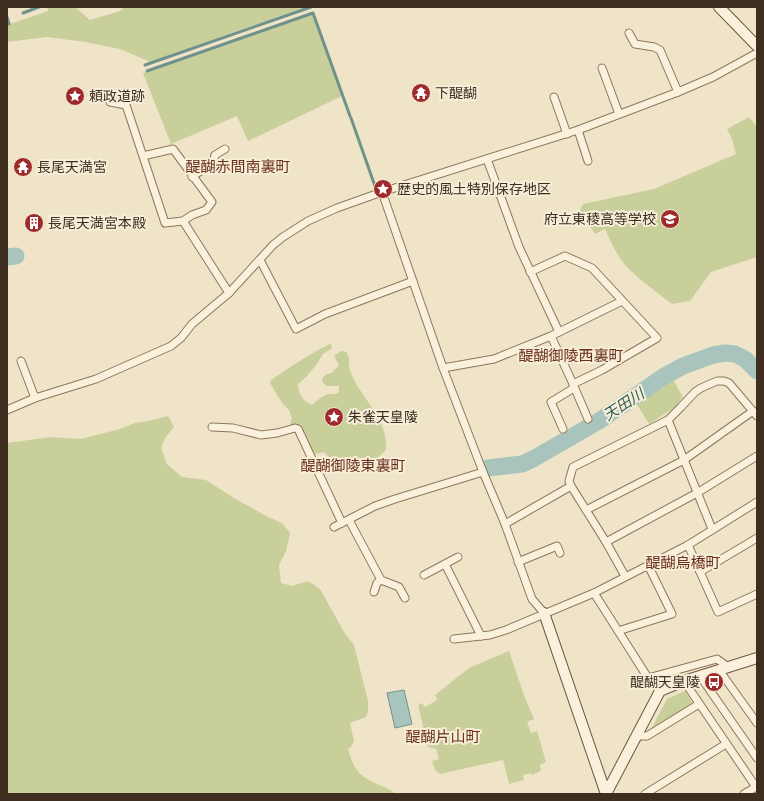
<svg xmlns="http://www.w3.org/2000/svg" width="764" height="801" font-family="Spectral,'Noto Sans JP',serif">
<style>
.green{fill:#c9cf9b}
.water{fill:#a9c4bc;stroke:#6f938a}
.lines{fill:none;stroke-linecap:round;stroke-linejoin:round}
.stream{stroke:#6f938a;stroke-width:3}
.river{stroke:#a9c4bc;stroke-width:17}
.street-casing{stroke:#8d765c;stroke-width:9}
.secondary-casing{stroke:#6f573f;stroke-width:12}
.street{stroke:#faf1dc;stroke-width:7}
.secondary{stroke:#faf1dc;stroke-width:10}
.labels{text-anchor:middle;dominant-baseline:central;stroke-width:4;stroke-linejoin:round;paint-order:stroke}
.poi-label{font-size:14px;fill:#3d2e20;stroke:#f7eed8;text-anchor:start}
.neighbourhood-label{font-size:15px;fill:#6b2e1e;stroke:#f7eed8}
.water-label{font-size:15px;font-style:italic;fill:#2f5d5a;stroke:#f7eed8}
</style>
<rect width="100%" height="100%" fill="#f0e4c8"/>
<!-- green -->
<g class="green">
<polygon points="47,7 75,7 90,20 120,11 124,7 305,7 150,62 120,49 85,42 47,37 7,42 7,25 48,11"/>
<polygon points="313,14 342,96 248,141 237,116 171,144 143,73"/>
<path d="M749,117L757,127V257L711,272L690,301L672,304C657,292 640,281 627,267C617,256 611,242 605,229L595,234L580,210L583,204L654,189L736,154L732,139L727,129Z"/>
<path d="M330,344L332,346L331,349L323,354L317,364L307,376L298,384C298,393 303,402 312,405C317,400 322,396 329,394C333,394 335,395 339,392V386H327L323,383L322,378L327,374L332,373L339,365L334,356L341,351L346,352L349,358C345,386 390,414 386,450L376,459L356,464L345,459L329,457L324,452L315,454L309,450L296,432L292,429L290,425L292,418L289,410L282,403L270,383L271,380C290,367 309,354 330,344Z"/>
<polygon points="671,376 683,397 674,408 649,424 636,403"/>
<path d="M168,416L174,427L165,438L161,448L167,464L182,477L206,480L234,498L268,517L282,523L290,533L286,551L279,565L281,583L292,586L308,581L320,589L344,632L354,645L368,701V712L366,717L350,723L354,741L352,746L348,749C354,769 358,776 379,785C385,787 390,789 395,794H7V443L51,437L81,439L120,429L135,423L149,421Z"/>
<polygon points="509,651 524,695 534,719 527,722 531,733 537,731 546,762 540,765 541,771 532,775 531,773 523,775 524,780 509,784 503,760 440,774 435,770 432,761 439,759 436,749 428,747 418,705 422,703 425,707 437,700 435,695 469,668"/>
<polygon points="685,691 692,702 691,705 650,731 667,699"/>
</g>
<!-- water -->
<polygon class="water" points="404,690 412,724 395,728 387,693"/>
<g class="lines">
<!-- stream -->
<g class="stream">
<polyline points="23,13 39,7"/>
<polyline points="7,17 9,24"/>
<polyline points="145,65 311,7"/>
<polyline points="147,71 313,13 350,116"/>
<polyline points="351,118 376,189"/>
</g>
<!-- river -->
<g class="river">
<polyline points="7,257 16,256"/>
<polyline points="488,468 522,464 533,459 599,421 663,377 683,366 713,355 725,353 735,354 745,359 757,371"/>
</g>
<defs>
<g id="street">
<polyline points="629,33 635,44 654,47 660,50 678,92"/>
<polyline points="602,68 619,114"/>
<polyline points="554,97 567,134"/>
<polyline points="110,102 126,105 165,223 183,221 192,215 206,210 212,202 173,149 143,156"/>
<polyline points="578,130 588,161"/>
<polyline points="487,159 519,247 559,332"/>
<polyline points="192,177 213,162 215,155 225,149"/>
<polyline points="382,192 443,368 483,472 505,524 532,599 544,613"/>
<polyline points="183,221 229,293"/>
<polyline points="260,260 296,329 325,314 413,281"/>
<polyline points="530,272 565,256 592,268 657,338 602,370 573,384 551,336"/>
<polyline points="21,361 35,398"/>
<polyline points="443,368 494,359 551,336 622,301"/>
<polyline points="573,384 588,419"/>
<polyline points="7,410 35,398 96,379 171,346 181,338 192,324 229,293 273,245 283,237 308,221 337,208 382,192 578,130 678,92 713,77 757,53"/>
<polyline points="668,420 712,529"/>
<polyline points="212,427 233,428 261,435 277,433 295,428 298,429 342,523"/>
<polyline points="563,429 551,402 574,388"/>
<polyline points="586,510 684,460 753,411"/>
<polyline points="349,520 381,580 399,587 405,598"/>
<polyline points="505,524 571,486"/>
<polyline points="334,527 375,506 395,499 483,472"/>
<polyline points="606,542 697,493 757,456"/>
<polyline points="688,545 718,612 757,594"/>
<polyline points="518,562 557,546 560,553"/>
<polyline points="445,564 481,636"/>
<polyline points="700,572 757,538"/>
<polyline points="424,575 458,557"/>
<polyline points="625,576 606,542 571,486 569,481 573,467 668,420 681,407 695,392 701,388 717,381 724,381 729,383 757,416"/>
<polyline points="374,592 377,583 381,580"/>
<polyline points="594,593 648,678 660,691"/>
<polyline points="618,631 672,614 648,565"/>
<polyline points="454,639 490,635 506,630 594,593 688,545 757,502"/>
<polyline points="719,670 757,723"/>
<polyline points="700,676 757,758"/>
<polyline points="648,678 717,659 728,667"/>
<polyline points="684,681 756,787 744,794"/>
<polyline points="636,736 647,736 699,704"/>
<polyline points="645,794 726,744"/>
</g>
<g id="secondary">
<polyline points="719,7 757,46"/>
<polyline points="544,613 606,794"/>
<polyline points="606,794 660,691 684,681 757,658"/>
</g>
</defs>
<!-- street casing -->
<use href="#street" class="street-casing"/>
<!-- secondary casing -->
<use href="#secondary" class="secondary-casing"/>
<!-- street -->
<use href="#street" class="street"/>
<!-- secondary -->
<use href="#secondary" class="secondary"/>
</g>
<!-- icons -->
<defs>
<symbol id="temple-disc" viewBox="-11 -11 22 22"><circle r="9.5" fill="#9e2a2b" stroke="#f7eed8"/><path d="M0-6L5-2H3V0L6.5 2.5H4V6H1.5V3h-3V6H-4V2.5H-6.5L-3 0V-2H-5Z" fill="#fff"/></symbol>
<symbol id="sight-disc" viewBox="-11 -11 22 22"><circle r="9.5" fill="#9e2a2b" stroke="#f7eed8"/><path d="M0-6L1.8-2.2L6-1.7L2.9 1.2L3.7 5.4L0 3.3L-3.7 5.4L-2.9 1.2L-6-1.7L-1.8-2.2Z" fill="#fff"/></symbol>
<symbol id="school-disc" viewBox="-11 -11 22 22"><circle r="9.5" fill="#9e2a2b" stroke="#f7eed8"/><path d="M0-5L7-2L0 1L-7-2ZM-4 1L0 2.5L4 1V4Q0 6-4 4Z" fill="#fff"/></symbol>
<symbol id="building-disc" viewBox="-11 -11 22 22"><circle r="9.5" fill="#9e2a2b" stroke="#f7eed8"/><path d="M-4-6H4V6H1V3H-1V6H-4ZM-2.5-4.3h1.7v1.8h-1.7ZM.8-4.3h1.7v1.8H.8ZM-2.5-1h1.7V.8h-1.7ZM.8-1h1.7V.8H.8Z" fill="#fff"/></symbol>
<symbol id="bus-disc" viewBox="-11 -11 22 22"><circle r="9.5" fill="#9e2a2b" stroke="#f7eed8"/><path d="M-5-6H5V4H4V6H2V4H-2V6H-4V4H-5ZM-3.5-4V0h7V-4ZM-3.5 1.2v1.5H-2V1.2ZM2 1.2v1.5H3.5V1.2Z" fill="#fff"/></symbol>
</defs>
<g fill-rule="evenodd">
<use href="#temple-disc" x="410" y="82" width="22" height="22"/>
<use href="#sight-disc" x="64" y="85" width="22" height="22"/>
<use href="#temple-disc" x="12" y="156" width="22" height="22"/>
<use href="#sight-disc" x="372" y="178" width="22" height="22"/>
<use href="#school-disc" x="659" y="208" width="22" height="22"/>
<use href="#building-disc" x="23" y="212" width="22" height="22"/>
<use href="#sight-disc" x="323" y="406" width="22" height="22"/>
<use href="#bus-disc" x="703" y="671" width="22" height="22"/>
</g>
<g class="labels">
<!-- poi labels -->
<g class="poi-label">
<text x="435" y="93">下醍醐</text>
<text x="89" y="96">頼政道跡</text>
<text x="37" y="167">長尾天満宮</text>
<text x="397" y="189">歴史的風土特別保存地区</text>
<text x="656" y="219" text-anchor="end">府立東稜高等学校</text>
<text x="48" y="223">長尾天満宮本殿</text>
<text x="348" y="417">朱雀天皇陵</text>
<text x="700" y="682" text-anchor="end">醍醐天皇陵</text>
</g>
<!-- neighbourhood labels -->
<g class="neighbourhood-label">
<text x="238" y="167">醍醐赤間南裏町</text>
<text x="571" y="356">醍醐御陵西裏町</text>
<text x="353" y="466">醍醐御陵東裏町</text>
<text x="683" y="563">醍醐烏橋町</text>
<text x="443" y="737">醍醐片山町</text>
</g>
<!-- water labels -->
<g class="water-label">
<text transform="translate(624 405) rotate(-33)">天田川</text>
</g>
</g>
<!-- border -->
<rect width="764" height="801" fill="none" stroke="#3d2e20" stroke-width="16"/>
</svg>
